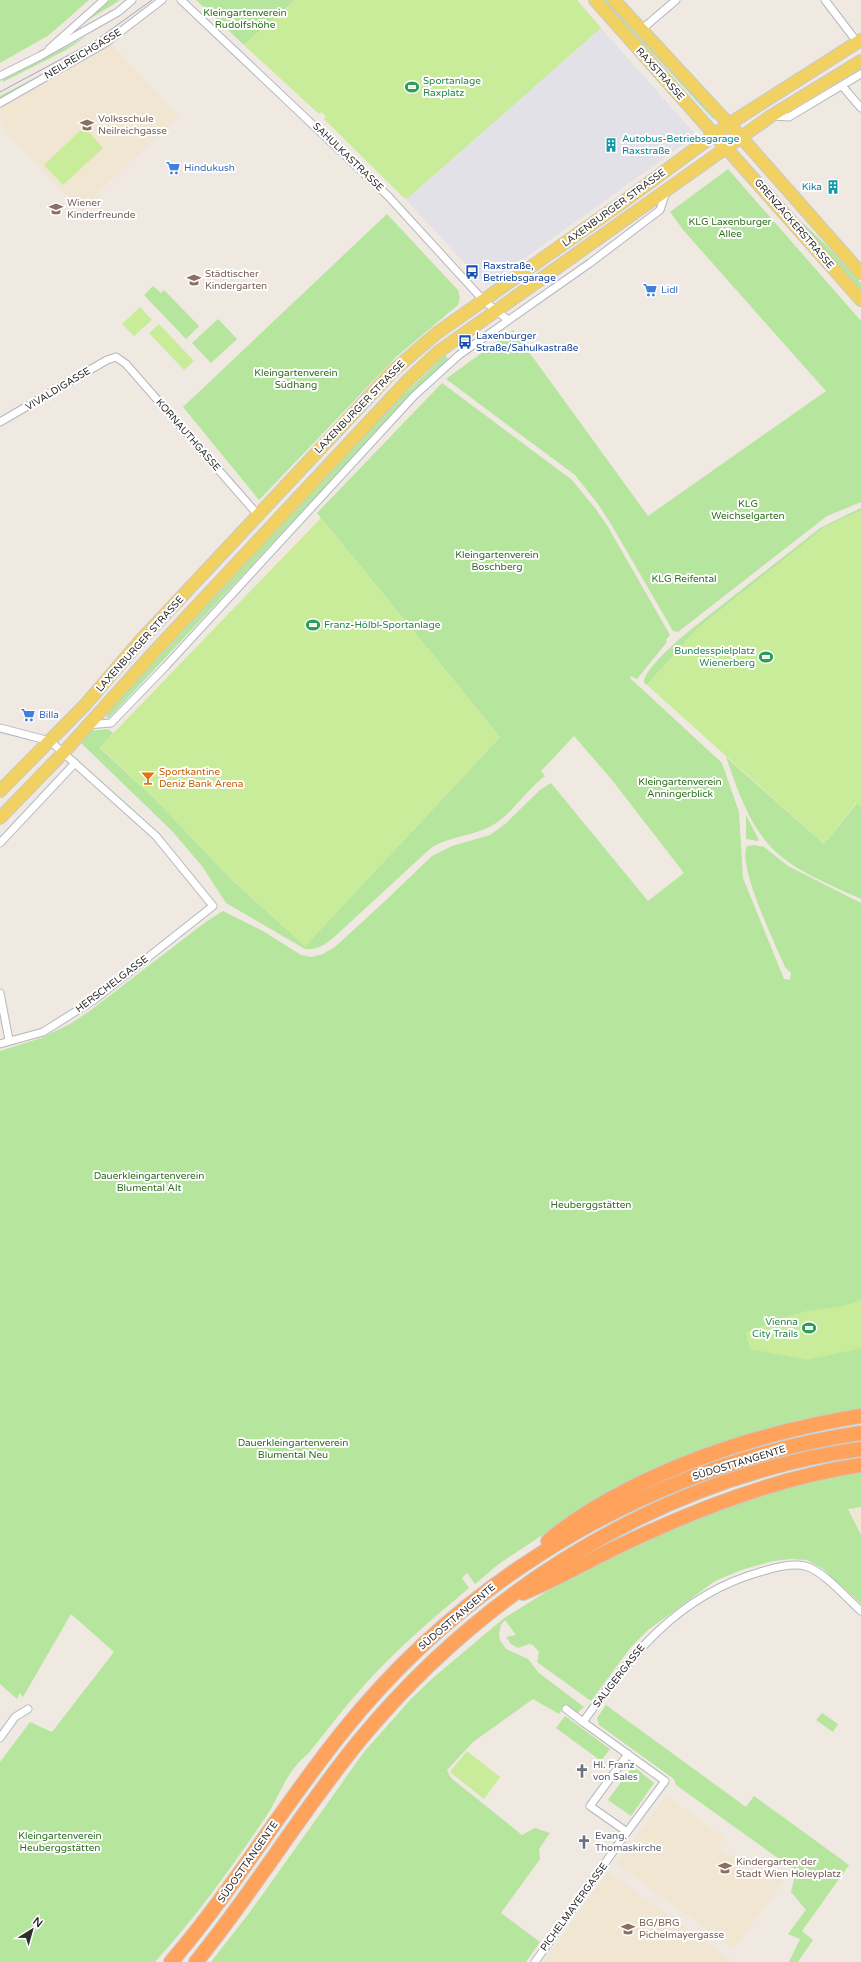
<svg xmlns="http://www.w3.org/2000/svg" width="861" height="1962" font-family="'Varela Round',sans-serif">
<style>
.industrial{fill:#e3e1e8}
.education{fill:#f0e6d1}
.green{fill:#b6e59e}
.pitch{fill:#c9ec9a}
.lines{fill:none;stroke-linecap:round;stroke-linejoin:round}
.street-casing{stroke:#b4b7c1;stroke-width:9}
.primary-casing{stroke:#c9c9c9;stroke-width:14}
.highway-casing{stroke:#c9c9c9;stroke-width:16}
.street{stroke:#fff;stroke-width:7}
.primary{stroke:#f2d163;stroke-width:12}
.highway{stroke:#ffa35c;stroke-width:14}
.tram{stroke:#a3a6b8;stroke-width:1}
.labels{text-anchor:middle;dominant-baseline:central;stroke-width:4;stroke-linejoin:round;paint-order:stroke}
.park-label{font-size:10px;fill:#2c6e1b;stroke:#fff}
.street-label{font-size:10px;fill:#2e2e2e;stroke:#fff}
.leisure-label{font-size:10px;fill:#27864d;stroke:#fff;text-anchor:start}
.education-label{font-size:10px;fill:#785e54;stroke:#fff;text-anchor:start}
.culture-label{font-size:10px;fill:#0d838f;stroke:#fff;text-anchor:start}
.shop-label{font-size:10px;fill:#366cbe;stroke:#fff;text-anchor:start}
.transit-label{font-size:10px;fill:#164399;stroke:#fff;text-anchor:start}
.food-label{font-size:10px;fill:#c56008;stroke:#fff;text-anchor:start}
.worship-label{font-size:10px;fill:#5b616d;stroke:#fff;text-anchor:start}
</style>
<rect width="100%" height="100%" fill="#efe9e1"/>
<!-- industrial -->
<polygon class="industrial" points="601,28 696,135 486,286 404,198 408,198"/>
<!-- education -->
<g class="education">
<polygon points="107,42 113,46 179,116 96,194 99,198 83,212 9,135 0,119 0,103"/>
<polygon points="861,1507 861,1535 848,1509"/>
<polygon points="666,1796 724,1837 717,1848 728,1856 730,1854 736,1858 734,1861 753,1874 761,1863 784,1880 734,1949 616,1864"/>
<polygon points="608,1872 628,1886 731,1960 729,1962 544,1962"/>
</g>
<!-- green -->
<g class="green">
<polygon points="0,0 89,0 49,35 0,63"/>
<polygon points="110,0 120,0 79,26"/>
<polygon points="196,0 295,0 244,45"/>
<polygon points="603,0 607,0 715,117 713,119"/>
<polygon points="87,36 66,50 3,82 2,80"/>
<polygon points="42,74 43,75 0,99 0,96"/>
<polygon points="728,169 861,321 861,502 827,516 678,632 673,631 611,524 598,504 575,475 446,379 513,330 648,516 826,391 684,231 670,212"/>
<polygon points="387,214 458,290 460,298 458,305 396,357 259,500 183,407"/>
<polygon points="804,224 829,248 861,283 861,293 802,226"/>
<polygon points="153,286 161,293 164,290 199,326 186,339 144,295"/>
<polygon points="218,319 237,339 211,363 192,343"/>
<polygon points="445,355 449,360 415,391 109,718 107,718 106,714 396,402"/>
<path d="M442,383L572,480L595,508L608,527L670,635L666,640L667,642L637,679L631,676L630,678L722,763L739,812L743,878L784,979L790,980L791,973L785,967C776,946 737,866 747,846L755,845L764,847L788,866L861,903V1411L799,1420L740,1438L559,1524L500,1563L475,1584L467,1573L462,1578L469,1588C431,1620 393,1652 360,1690C342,1710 325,1733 308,1754C291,1767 284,1784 274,1803C269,1813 262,1822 256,1831C225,1877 192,1921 155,1962H0V1762L30,1722L52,1732L114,1652L71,1614L23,1697L20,1693L17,1699L0,1684V1051L41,1038L70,1024L91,1010L207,921L223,911L263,931L301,955L311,957L323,954L336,946L385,901L432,856L452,846L490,835L505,824L540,790L551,783L648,901L684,873L612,780L574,736L541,771L545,776C526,790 513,813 493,825C474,836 451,836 432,847L332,939C323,946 316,950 305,949L226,903L202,866L172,831L80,742L90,731L108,729L113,733L100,748L155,799L231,879L305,946L500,737L317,513Z"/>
<path d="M861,508V511L825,527L697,629L647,685L644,683C642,672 675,643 684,635L820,528Z"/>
<path d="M726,757L824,844L857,803L861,807V899C831,885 791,870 769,845C747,820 737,788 726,757Z"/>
<polygon points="746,815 759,840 758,841 746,839"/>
<polygon points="861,1470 861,1507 848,1509 861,1535 861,1604 823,1569 807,1560 791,1559 773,1561 741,1570 715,1581 648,1630 631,1647 591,1701 537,1662 539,1652 533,1645 529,1644 518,1648 511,1644 506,1637 516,1635 505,1620 501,1625 499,1634 500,1640 506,1649 528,1659 539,1673 584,1707 577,1713 566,1704 559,1714 533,1699 473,1742 447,1770 451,1778 522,1835 535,1828 550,1833 539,1849 540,1859 501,1913 540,1942 526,1962 211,1962 250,1912 364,1752 411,1699 434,1677 503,1619 557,1585 633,1545 699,1513 760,1494"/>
<polygon points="606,1705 746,1807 754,1796 849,1865 802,1931 813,1940 798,1962 789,1962 800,1939 788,1934 806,1910 791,1892 796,1871 676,1785 674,1779 599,1725 597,1718"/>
<polygon points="822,1713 838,1724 833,1732 816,1720"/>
<polygon points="565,1716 610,1749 601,1761 556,1728"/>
<polygon points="633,1766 654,1783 631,1816 608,1800"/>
</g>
<!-- pitch -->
<g class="pitch">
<polygon points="295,0 577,0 601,28 408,198 404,198 324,119 326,117 322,112 319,114 244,45"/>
<polygon points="84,127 103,148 63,185 44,165"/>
<polygon points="140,307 152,320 134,336 122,324"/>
<polygon points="159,324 194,361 184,370 149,333"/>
<polygon points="861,511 861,807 856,803 824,844 647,685 697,629 825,527"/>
<polygon points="321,518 500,737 305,946 231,879 155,799 100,747"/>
<path d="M861,1299V1348L807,1360L750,1349L746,1333C766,1324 786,1316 807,1311C825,1308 846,1308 861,1299Z"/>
<polygon points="467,1751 500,1777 484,1799 450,1772"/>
</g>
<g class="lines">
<defs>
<g id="street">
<polyline points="181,0 388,196 484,301 508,320"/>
<polyline points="825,0 857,42"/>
<polyline points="641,30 676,0"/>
<polyline points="49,49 104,0"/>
<polyline points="0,76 40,56 118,12 132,0"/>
<polyline points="843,87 861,108"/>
<polyline points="0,103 107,42 162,0"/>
<polyline points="772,116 789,117 861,74"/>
<polyline points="0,422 107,360 116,357 126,364 258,515"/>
<polyline points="87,725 111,723 166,666 414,396 459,355 590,263 660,210 666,192"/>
<polyline points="0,728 50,741 156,836 213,906 94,1000 43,1032 0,1044"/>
<polyline points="0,843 75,763"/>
<polyline points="0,993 9,1040"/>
<polyline points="566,1709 583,1722"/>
<polyline points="0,1738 15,1717 28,1709"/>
<path d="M628,1754L590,1806L627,1832L665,1781L583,1722C632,1655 676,1596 760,1572C774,1568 790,1563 805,1566C824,1571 846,1598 861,1611"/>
<polyline points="535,1962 627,1832"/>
</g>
<g id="primary">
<polyline points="595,0 861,300"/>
<polyline points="614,0 741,137 861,273"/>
<polyline points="0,791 85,705 140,641 394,370 437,333 623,202 729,124 861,40"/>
<polyline points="0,818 64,752 154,652 407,381 438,352 771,116 861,61"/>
</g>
<g id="highway">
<path d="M548,1541C574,1519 603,1502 633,1487C705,1451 781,1429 861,1416"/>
<path d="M523,1593C555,1580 584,1563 615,1548C693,1510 775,1478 861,1465"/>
<path d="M171,1962C234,1889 283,1805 344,1730C471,1571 660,1463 861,1433"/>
<path d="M196,1962C254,1891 301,1812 359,1741C485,1588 663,1477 861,1449"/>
</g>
</defs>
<!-- street casing -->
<use href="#street" class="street-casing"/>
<!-- primary casing -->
<use href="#primary" class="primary-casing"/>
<!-- highway casing -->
<use href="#highway" class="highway-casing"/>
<!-- street -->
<use href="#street" class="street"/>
<!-- primary -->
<use href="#primary" class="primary"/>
<!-- highway -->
<use href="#highway" class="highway"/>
<!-- tram -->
<polyline class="tram" points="0,92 95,41 152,0"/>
</g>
<!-- icons -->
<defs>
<symbol id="stadium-bare" viewBox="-9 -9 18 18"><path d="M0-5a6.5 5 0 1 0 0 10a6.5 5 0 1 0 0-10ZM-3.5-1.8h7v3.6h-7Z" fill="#2e9e5b" stroke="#fff" stroke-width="2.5" paint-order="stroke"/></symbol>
<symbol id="school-bare" viewBox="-9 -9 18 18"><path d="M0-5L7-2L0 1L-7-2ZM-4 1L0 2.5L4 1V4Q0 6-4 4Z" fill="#8d6e63" stroke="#fff" stroke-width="2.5" paint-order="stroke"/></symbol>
<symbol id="building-bare" viewBox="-9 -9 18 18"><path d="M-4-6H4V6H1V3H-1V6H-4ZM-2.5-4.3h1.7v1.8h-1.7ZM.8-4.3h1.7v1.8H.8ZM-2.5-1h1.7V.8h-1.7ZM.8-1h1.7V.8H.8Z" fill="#0f9aa8" stroke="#fff" stroke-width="2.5" paint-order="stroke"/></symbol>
<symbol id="supermarket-bare" viewBox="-9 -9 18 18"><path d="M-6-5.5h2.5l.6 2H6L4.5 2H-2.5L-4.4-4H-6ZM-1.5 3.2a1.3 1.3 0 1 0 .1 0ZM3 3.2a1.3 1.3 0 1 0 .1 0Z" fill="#3f7fe0" stroke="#fff" stroke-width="2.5" paint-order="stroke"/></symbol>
<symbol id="bus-bare" viewBox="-9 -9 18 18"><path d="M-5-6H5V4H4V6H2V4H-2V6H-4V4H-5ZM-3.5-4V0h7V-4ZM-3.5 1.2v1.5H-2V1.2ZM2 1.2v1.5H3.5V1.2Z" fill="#1a4fb4" stroke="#fff" stroke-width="2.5" paint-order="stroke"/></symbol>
<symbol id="bar-bare" viewBox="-9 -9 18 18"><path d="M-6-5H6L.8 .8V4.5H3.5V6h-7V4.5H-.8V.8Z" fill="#e8710a" stroke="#fff" stroke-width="2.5" paint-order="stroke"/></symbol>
<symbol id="church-bare" viewBox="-9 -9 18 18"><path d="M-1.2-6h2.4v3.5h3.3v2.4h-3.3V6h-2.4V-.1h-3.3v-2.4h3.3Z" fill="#6b7280" stroke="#fff" stroke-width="2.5" paint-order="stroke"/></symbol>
</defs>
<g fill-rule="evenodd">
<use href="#stadium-bare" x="402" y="77" width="20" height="20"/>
<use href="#school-bare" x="77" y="115" width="20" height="20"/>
<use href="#building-bare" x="601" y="135" width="20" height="20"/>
<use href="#supermarket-bare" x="163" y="158" width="20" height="20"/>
<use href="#building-bare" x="823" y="177" width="20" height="20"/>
<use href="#school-bare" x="46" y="199" width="20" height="20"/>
<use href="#bus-bare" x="462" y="262" width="20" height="20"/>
<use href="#school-bare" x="184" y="270" width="20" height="20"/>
<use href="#supermarket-bare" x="640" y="280" width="20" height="20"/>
<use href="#bus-bare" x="455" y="332" width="20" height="20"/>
<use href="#stadium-bare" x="303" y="615" width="20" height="20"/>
<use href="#stadium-bare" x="756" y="647" width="20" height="20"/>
<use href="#supermarket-bare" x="18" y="705" width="20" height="20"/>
<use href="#bar-bare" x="138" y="768" width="20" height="20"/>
<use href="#stadium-bare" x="799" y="1318" width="20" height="20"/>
<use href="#church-bare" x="572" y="1761" width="20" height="20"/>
<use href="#church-bare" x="574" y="1832" width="20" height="20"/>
<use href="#school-bare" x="715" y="1858" width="20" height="20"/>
<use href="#school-bare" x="618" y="1919" width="20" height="20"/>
</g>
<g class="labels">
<!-- park labels -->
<g class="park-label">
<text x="245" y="13">Kleingartenverein<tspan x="245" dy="12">Rudolfshöhe</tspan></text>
<text x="730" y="222">KLG Laxenburger<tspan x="730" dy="12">Allee</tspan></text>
<text x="296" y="373">Kleingartenverein<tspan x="296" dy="12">Südhang</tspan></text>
<text x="748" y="504">KLG<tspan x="748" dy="12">Weichselgarten</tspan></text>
<text x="497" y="555">Kleingartenverein<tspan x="497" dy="12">Boschberg</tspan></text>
<text x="684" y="579">KLG Reifental</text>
<text x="680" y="782">Kleingartenverein<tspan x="680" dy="12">Anningerblick</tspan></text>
<text x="149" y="1176">Dauerkleingartenverein<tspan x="149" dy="12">Blumental Alt</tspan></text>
<text x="591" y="1205">Heuberggstätten</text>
<text x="293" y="1443">Dauerkleingartenverein<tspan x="293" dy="12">Blumental Neu</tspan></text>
<text x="60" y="1836">Kleingartenverein<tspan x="60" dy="12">Heuberggstätten</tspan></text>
</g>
<!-- street labels -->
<g class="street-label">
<text transform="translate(83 54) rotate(-31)">NEILREICHGASSE</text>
<text transform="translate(660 74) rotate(48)">RAXSTRASSE</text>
<text transform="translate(348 157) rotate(44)">SAHULKASTRASSE</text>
<text transform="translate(614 208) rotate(-36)">LAXENBURGER STRASSE</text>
<text transform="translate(794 224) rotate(49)">GRENZACKERSTRASSE</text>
<text transform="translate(58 389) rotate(-31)">VIVALDIGASSE</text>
<text transform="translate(360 407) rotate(-46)">LAXENBURGER STRASSE</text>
<text transform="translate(188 435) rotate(49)">KORNAUTHGASSE</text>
<text transform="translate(140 644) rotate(-48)">LAXENBURGER STRASSE</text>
<text transform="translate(112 984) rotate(-37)">HERSCHELGASSE</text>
<text transform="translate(739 1463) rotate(-17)">SÜDOSTTANGENTE</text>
<text transform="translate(457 1617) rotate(-40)">SÜDOSTTANGENTE</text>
<text transform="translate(619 1676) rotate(-52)">SALIGERGASSE</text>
<text transform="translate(248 1862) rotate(-55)">SÜDOSTTANGENTE</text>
<text transform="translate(574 1907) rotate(-54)">PICHELMAYERGASSE</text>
</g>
<!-- leisure labels -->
<g class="leisure-label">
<text x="423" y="81">Sportanlage<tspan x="423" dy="12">Raxplatz</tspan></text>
<text x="324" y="625">Franz-Hölbl-Sportanlage</text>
<text x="755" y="651" text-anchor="end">Bundesspielplatz<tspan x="755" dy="12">Wienerberg</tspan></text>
<text x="798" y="1322" text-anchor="end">Vienna<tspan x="798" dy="12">City Trails</tspan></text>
</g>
<!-- education labels -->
<g class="education-label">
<text x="98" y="119">Volksschule<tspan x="98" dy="12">Neilreichgasse</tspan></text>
<text x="67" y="203">Wiener<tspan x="67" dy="12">Kinderfreunde</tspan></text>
<text x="205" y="274">Städtischer<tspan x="205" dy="12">Kindergarten</tspan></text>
<text x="736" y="1862">Kindergarten der<tspan x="736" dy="12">Stadt Wien Holeyplatz</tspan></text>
<text x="639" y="1923">BG/BRG<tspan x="639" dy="12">Pichelmayergasse</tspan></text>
</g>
<!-- culture labels -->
<g class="culture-label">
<text x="622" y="139">Autobus-Betriebsgarage<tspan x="622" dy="12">Raxstraße</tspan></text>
<text x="822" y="187" text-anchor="end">Kika</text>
</g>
<!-- shop labels -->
<g class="shop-label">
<text x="184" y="168">Hindukush</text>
<text x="661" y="290">Lidl</text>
<text x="39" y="715">Billa</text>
</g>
<!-- transit labels -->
<g class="transit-label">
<text x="483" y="266">Raxstraße,<tspan x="483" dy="12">Betriebsgarage</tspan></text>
<text x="476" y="336">Laxenburger<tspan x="476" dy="12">Straße/Sahulkastraße</tspan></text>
</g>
<!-- food labels -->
<g class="food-label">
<text x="159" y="772">Sportkantine<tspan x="159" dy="12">Deniz Bank Arena</tspan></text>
</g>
<!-- worship labels -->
<g class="worship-label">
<text x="593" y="1765">Hl. Franz<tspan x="593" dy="12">von Sales</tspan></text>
<text x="595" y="1836">Evang.<tspan x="595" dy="12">Thomaskirche</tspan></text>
</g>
</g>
<!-- north arrow -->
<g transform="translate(32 1930) rotate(37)" stroke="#ffffff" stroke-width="3" paint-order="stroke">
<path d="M0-3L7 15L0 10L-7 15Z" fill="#2e2e2e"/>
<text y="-6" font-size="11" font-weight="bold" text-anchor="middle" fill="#2e2e2e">N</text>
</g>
</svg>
